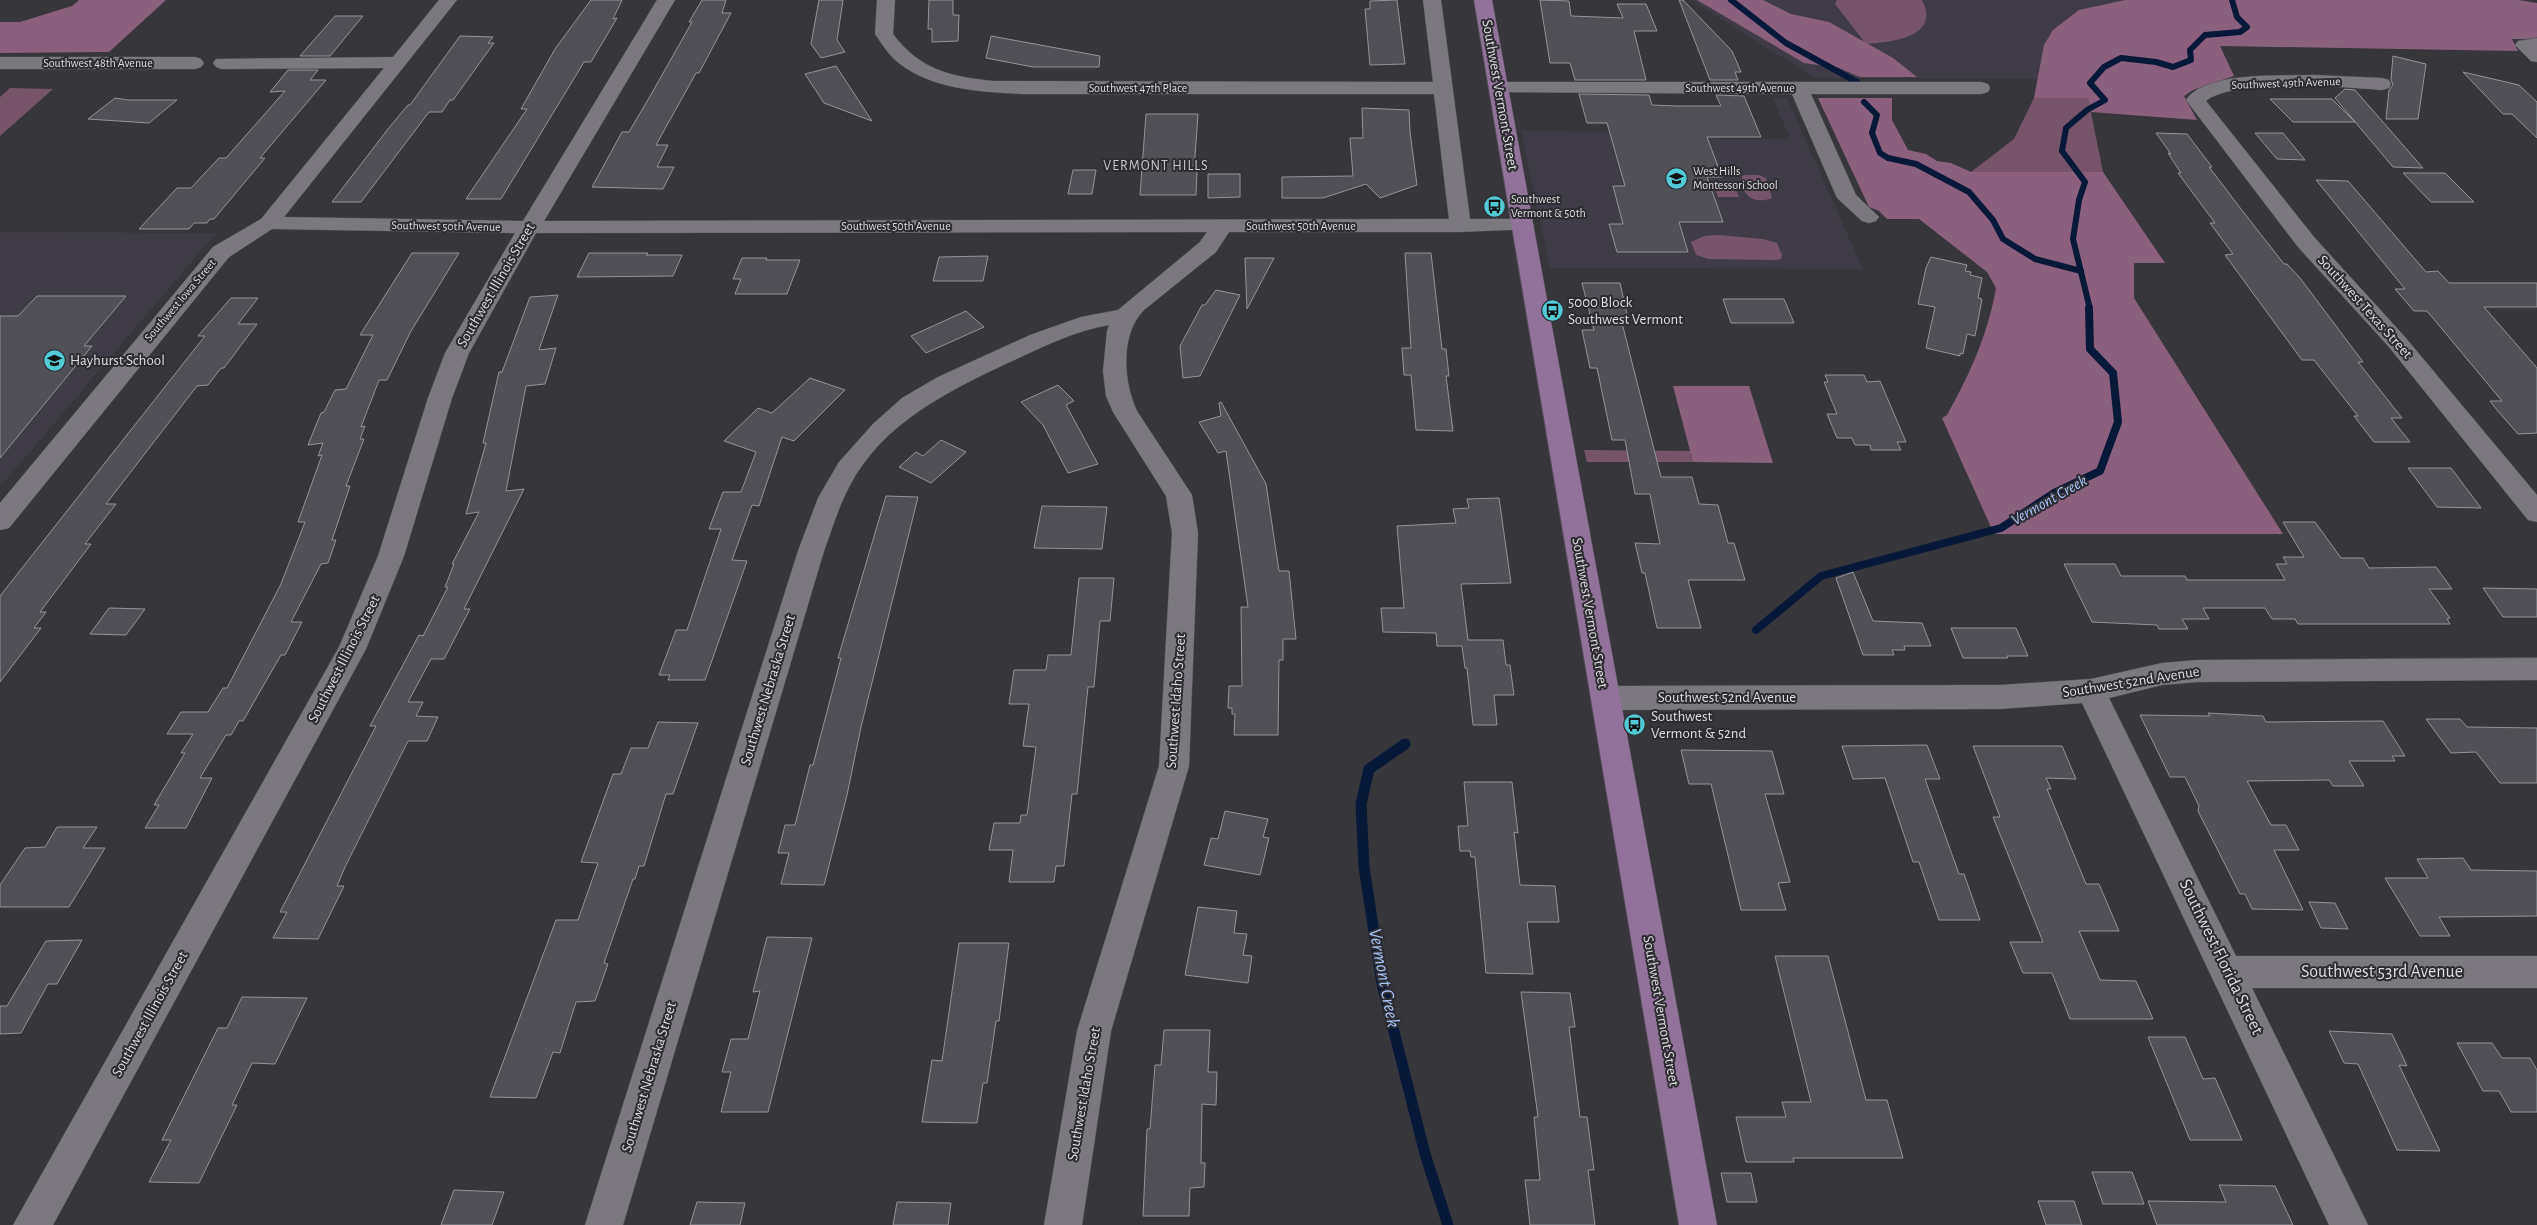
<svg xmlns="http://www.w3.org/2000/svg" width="2537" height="1225" font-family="'Alegreya Sans',sans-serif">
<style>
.built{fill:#403c47}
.green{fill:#76556b}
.forest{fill:#8b607d}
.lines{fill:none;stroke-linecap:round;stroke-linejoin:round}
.stream-far2{stroke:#071838;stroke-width:6}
.stream-far1{stroke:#071838;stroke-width:8}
.stream{stroke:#071838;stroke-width:11}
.building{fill:#505056;stroke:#93949a}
.minor-casing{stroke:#545257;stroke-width:1}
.major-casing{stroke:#545257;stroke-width:1}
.minor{fill:#7b797f;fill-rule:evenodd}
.major{fill:#917299;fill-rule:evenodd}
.labels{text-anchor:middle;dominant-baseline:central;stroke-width:4;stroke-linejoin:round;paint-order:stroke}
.far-street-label{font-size:12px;fill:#dddcdf;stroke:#2d2c31}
.far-poi-label{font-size:12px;fill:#dddcdf;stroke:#2d2c31;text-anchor:start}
.far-neighbourhood-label{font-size:14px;letter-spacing:1px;fill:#c7c5cc;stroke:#2d2c31}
.street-label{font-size:15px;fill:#dddcdf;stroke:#2d2c31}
.poi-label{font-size:15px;fill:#dddcdf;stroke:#2d2c31;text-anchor:start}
.water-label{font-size:16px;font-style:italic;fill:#a8c5f7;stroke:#2d2c31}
.near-street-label{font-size:18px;fill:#dddcdf;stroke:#2d2c31}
.near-water-label{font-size:19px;font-style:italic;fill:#a8c5f7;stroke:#2d2c31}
</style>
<rect width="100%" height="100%" fill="#37363b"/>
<!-- built -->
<g class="built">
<polygon points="1691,0 2243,0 2120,79 1815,78"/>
<polygon points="1773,98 1787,98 1863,269 1550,268 1521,131 1711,132 1714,139 1790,139"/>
<polygon points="0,232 216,233 0,487"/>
</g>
<!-- green -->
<g class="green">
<path d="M1837,0H1922C1941,37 1892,42 1866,44L1835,4Z"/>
<polygon points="10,88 53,89 0,136 0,97"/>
<polygon points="2034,98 2088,98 2103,172 1971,172 2014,139"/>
<path d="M1746,175H1758L1766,178L1772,198C1755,205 1740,196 1742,176Z"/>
<polygon points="1713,183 1733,183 1739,197 1718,197"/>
<polygon points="1718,235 1763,239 1777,243 1782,255 1781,259 1776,260 1709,259 1696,255 1691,242 1704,236"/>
<polygon points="1584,450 1690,451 1693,462 1587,462"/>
</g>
<!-- forest -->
<g class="forest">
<polygon points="79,0 166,0 109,52 0,53 0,22 20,22 72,6"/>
<polygon points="1697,0 1763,0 1791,14 1829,22 1893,58 1917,77 1860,77 1839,68 1804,63"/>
<polygon points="2125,0 2519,0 2537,3 2537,39 2512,39 2518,51 2220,46 2234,76 2193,90 2184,96 2197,120 2091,112 2088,98 2034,98 2044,45 2053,30 2079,10"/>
<path d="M1818,98H1892V120L1908,150L1926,154L1937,161L1951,163L1971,172H2103L2165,263H2134V298L2283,534H1994L1942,418L1947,415C1970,374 1988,334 1996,288L1987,272L1919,219H1887L1879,211L1869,207Z"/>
<polygon points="1673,386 1749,386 1773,463 1693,462"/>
</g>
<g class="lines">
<!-- stream-far2 -->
<g class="stream-far2">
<polyline points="1731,0 1786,43 1857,82"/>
<polyline points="1864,102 1877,115 1872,133 1880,153 1888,158 1916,164 1969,192 1993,220 2003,239 2035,259 2081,271"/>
<polyline points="2090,309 2073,239 2079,200 2085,182 2062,151 2066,128 2087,110 2105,100 2090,83 2104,67 2121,58 2156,62 2173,67 2191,60 2190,50 2205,35 2240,32 2247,27 2237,17 2232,0"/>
</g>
<!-- stream-far1 -->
<polyline class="stream-far1" points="1756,630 1821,576 2001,528 2054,493 2100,471 2118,422 2113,373 2090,349 2089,308"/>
<!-- stream -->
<polyline class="stream" points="1405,744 1369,769 1361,804 1364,867 1382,984 1425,1154 1448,1225"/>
</g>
<!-- building -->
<g class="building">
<polygon points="591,0 622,0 613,19 617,18 591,62 584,62 501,199 466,199 527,109 521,109 555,49"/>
<polygon points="702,0 726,0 722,13 731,13 699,73 696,73 656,145 668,145 657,167 674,167 663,189 592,187 622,132 629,132 649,98 692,22 689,22"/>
<polygon points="819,0 843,0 837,40 845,52 821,58 811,44"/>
<polygon points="929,0 953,0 953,15 959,15 958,41 932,42 932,29 928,29"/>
<polygon points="1397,0 1405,64 1370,65 1365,9 1370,9 1370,1"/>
<polygon points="1540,0 1569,1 1571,16 1623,18 1617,4 1646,4 1657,31 1634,31 1646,80 1575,80 1570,63 1550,63"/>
<polygon points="1679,0 1683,0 1732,51 1741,72 1735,72 1738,80 1710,80"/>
<polygon points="335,16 363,16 330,56 300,56"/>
<polygon points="460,36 493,37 488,43 494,43 453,100 450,100 442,112 429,112 361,202 332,202 388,129 408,105 410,105"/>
<polygon points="991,36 1100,56 1099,67 1033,67 986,58"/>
<polygon points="2393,56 2426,64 2418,119 2386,119 2389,90 2393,85 2391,79"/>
<polygon points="836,66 872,121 824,103 805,74"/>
<polygon points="288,70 318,70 310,80 326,80 260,158 265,158 214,219 210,219 207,223 194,223 189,229 139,229 177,188 191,188 219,158 226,158 285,91 270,92"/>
<polygon points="2463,72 2519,85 2537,102 2537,138 2512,114 2503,114"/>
<polygon points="2345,89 2355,90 2423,168 2393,167 2335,98"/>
<polygon points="1579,94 1649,95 1652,105 1678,106 1721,106 1716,95 1744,96 1761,137 1707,137 1722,177 1707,177 1723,222 1679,222 1688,252 1617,252 1609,224 1623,224 1613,186 1625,186 1607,123 1587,123"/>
<polygon points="115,98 128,100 177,100 149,123 88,119"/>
<polygon points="2270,99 2332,99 2355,122 2293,122"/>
<polygon points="1362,108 1409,110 1410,132 1417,185 1380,198 1366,184 1323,198 1282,198 1282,177 1353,176 1350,138 1363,138"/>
<polygon points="1146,114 1198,114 1194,170 1197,170 1196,195 1140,195"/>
<polygon points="2156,133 2187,134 2212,167 2209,167 2241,209 2284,264 2287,264 2300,278 2363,362 2358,362 2402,418 2391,418 2410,442 2374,442 2354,416 2358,416 2314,360 2302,360 2225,255 2233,254 2210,223 2215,223 2178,173 2181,173 2168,153 2171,154"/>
<polygon points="2255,133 2283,133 2305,160 2277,159"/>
<polygon points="1073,170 1096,170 1092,194 1068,194"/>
<polygon points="2403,173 2445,173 2474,202 2431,202"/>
<polygon points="1208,174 1240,174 1240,197 1208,198"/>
<polygon points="2316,180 2348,181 2426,272 2438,271 2449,283 2537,283 2537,307 2484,307 2537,368 2537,433 2518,434 2497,410 2490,401 2502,401 2427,311 2414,311 2395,289 2405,289"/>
<polygon points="412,253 459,253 411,331 387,380 379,380 361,427 365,426 360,439 364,439 346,486 350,486 332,540 336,540 328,563 321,564 291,622 302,622 285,655 281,655 243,721 239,721 231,735 226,735 200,778 212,778 186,828 145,828 159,805 154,805 185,753 181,753 193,734 167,734 181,712 208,712 223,688 227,688 281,584 305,522 298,522 322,455 318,456 323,443 308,445 321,413 324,412 335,390 346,389 373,335 360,335"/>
<polygon points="589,253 648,253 646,255 682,255 673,276 577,277"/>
<polygon points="1405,253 1431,253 1442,349 1446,349 1449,376 1446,376 1453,431 1416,430 1411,375 1404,375 1402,348 1411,348"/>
<polygon points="988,256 983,281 933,281 939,257"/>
<polygon points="1931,257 1967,265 1965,271 1971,272 1970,275 1982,278 1978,298 1982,299 1975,336 1967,334 1963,354 1960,353 1960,356 1926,348 1935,307 1918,304 1926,268"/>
<polygon points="742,258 767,258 766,260 800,260 787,294 735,294 741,279 733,279"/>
<polygon points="1245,258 1274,258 1247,309"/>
<polygon points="1582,283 1620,283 1628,319 1621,319 1661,477 1692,477 1699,504 1718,505 1728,543 1734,543 1745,580 1688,580 1701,628 1657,628 1645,573 1642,573 1635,543 1660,544 1650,494 1635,494 1625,440 1612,440 1597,368 1590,368 1582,330 1594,330"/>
<polygon points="1216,290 1240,295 1200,376 1183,378 1180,346 1202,305 1205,305"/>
<polygon points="558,295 539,350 556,348 545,384 526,386 506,491 524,489 464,609 470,609 444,659 431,659 408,702 423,702 416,716 438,717 427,741 408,741 345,867 337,886 344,886 318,939 273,938 287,912 280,912 376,726 370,726 419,635 423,636 448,587 445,587 454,564 452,564 479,512 466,514 486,443 483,443 499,372 502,372 530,297"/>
<polygon points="37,296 126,296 84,346 92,346 0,458 0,316 18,316"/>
<polygon points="231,298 258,298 238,324 257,324 224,368 221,368 208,385 197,386 106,504 116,504 85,544 91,544 40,612 46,612 34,628 41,628 0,682 0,596 205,336 198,336"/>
<polygon points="1723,299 1784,299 1794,323 1731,323"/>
<polygon points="966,311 984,327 926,353 911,336"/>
<polygon points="1825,375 1864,375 1867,382 1880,381 1906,442 1897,442 1901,450 1871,450 1870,445 1855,445 1852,438 1837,438 1827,414 1837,414 1824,382 1828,382"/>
<polygon points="810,378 845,390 794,441 782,437 759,506 752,505 732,560 747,561 705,680 668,680 670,675 659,675 676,630 687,630 721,529 709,529 723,492 741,492 756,452 724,441 758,408 772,413"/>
<polygon points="1058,385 1074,401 1066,405 1098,464 1068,473 1043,425 1021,402"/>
<polygon points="1221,402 1266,484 1279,571 1289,571 1296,639 1283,639 1283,660 1279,660 1278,735 1234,735 1235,714 1232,714 1232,708 1228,708 1229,686 1242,686 1241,607 1248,607 1226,451 1218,453 1199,422 1221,416 1219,403"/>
<polygon points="941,440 966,452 931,483 899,467 916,452 923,456"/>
<polygon points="2408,468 2451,468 2481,508 2437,507"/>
<polygon points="886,496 918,497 861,727 847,795 824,885 781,884 789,853 778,853 785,825 795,825 810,765 813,765 841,658 838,658"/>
<polygon points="1499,498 1511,583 1461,584 1468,640 1503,640 1506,665 1510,665 1514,695 1494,695 1497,725 1473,725 1467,668 1465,668 1462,646 1437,646 1436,633 1383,632 1381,608 1404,608 1397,526 1456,523 1453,509 1469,508 1467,499"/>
<polygon points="1042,506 1107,507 1102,549 1034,548"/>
<polygon points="2283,522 2315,522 2341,558 2363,558 2369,568 2436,567 2452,589 2429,589 2450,618 2447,619 2450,624 2298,624 2295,619 2272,619 2265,608 2203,608 2209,619 2182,619 2188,629 2159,629 2157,625 2092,622 2064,564 2115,564 2121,576 2185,576 2187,580 2285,580 2276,564 2287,564 2283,557 2304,557"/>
<polygon points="1853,572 1873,621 1922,623 1931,646 1904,646 1905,650 1892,650 1894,655 1863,655 1836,578"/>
<polygon points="1079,578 1114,578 1110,621 1100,621 1094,687 1088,687 1077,794 1072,794 1064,866 1056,866 1054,882 1009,882 1013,850 989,850 994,823 1020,823 1021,815 1027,815 1036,747 1023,746 1029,704 1009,704 1014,670 1046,670 1048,655 1071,655"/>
<polygon points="2483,588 2537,589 2537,617 2503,617"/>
<polygon points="109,608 145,609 126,635 90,634"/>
<polygon points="1951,628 2016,628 2028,656 2007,656 2008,658 1963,658"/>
<polygon points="2208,713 2263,716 2266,722 2383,721 2405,756 2392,756 2395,761 2349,761 2364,786 2333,786 2329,780 2247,781 2271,825 2286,825 2299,850 2274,850 2303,910 2252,909 2245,894 2240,894 2198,811 2199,806 2185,777 2170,777 2140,715 2210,716"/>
<polygon points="2426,719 2460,719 2467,727 2537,728 2537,783 2500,783 2476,752 2451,753"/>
<polygon points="658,722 698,723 673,794 666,794 644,866 639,866 635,879 633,879 604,963 608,964 595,1001 576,1002 560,1053 553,1052 536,1098 490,1097 556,920 578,920 598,863 581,862 613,774 621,774 631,748 648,748"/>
<polygon points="1927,745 1940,779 1925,779 1959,874 1964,874 1980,920 1939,920 1919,862 1913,862 1885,778 1853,779 1842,746"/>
<polygon points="1973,746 2062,746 2076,779 2046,778 2051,789 2047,789 2086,884 2099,884 2119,931 2079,931 2100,980 2136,981 2153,1019 2070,1019 2052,973 2023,973 2010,942 2043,942 1993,817 2000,817"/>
<polygon points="1681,750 1772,751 1784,794 1765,794 1790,882 1778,883 1786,910 1741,910 1711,784 1689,784"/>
<polygon points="1464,782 1512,782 1518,833 1514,832 1520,885 1555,886 1559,922 1527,922 1533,974 1486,973 1475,857 1471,857 1470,851 1460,851 1458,826 1468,826"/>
<polygon points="1225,811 1268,819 1263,837 1269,838 1260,875 1204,865 1211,838 1218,839"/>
<polygon points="57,827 97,827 83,848 105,848 69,907 0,907 0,885 25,848 45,847"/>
<polygon points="2463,858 2471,870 2537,871 2537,916 2439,917 2450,936 2420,936 2385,878 2428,878 2417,859"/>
<polygon points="2309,902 2335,903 2348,929 2321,928"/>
<polygon points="1198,907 1237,911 1234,933 1247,934 1243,955 1252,956 1248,983 1185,975"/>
<polygon points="767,937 812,938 768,1112 721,1112 731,1072 722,1072 731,1039 748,1039 760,991 753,992"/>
<polygon points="82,940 57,984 48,984 21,1033 0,1034 0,1006 7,1006 46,941"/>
<polygon points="959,943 1009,943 999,1021 996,1021 987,1083 983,1083 977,1123 922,1122 932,1060 942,1061"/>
<polygon points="1775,956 1828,956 1866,1100 1887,1100 1903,1158 1793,1158 1794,1162 1746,1162 1736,1117 1786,1117 1782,1102 1811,1102"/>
<polygon points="1521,992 1570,993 1575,1027 1569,1027 1580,1117 1587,1117 1594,1170 1588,1170 1595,1225 1530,1225 1525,1180 1540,1180 1534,1117 1538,1117"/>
<polygon points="242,997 307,998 275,1064 252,1063 232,1105 237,1105 199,1183 149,1182 171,1140 162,1140 218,1028 227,1028"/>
<polygon points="1164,1030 1210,1030 1208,1072 1217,1072 1216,1105 1202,1104 1201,1163 1205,1163 1204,1187 1190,1188 1189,1216 1143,1216 1147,1129 1150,1129 1155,1065 1161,1065"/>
<polygon points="2329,1031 2392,1034 2407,1066 2399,1065 2440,1151 2397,1150 2358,1064 2344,1063"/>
<polygon points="2148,1037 2185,1037 2203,1079 2215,1078 2242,1140 2190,1140"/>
<polygon points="2457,1043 2492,1043 2502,1058 2530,1058 2537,1070 2537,1112 2511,1112 2499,1091 2483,1091"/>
<polygon points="2092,1172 2132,1172 2144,1204 2103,1204"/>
<polygon points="1721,1173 1751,1173 1757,1202 1727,1202"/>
<polygon points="2219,1185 2275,1186 2293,1225 2157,1225 2148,1201 2226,1202"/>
<polygon points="454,1190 504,1192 492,1225 441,1225"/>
<polygon points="2038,1201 2074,1201 2082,1225 2046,1225"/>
<polygon points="697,1202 745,1203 740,1225 690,1225"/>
<polygon points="897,1202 951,1203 948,1225 893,1225"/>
</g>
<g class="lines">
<defs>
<g id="minor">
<path d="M439,0H457L284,217L523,221L657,0H675L544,221L1449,219L1434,94H1024C983,92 934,90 900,64C890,57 882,44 875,34L877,0H895L893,34C920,70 951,77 994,81L1433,82L1423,0H1441L1470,219H1523L1530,221L1534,225L1530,229L1460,232H1229L1216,252L1144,310C1120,334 1123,381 1137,411L1192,495L1198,533L1189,766L1111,1031L1082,1225H1044L1077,1031L1159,766L1172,533L1166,496L1113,412L1106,396L1103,371L1107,331L1109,325C1074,331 1042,347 1010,362C948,391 882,423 849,487C838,508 832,530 824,551L623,1225H585L798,551L818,498L839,462L873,424L902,398L938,377L1030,335L1081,317L1118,310L1200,242L1207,232L536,233L469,353L452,398L404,556L366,649L53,1225H13L339,647L378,556L428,398L445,353L515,233L272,229L229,257L9,528L0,530V503L213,247L261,219L384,68L222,69L216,67L213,63L216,59L393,57Z"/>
<polygon points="2537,38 2537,62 2531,61 2515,45 2518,41"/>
<polygon points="0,57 195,57 201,59 204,63 201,67 195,69 0,69"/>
<path d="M2313,75L2382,78L2389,80L2391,84L2389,88L2382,90C2345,87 2233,78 2206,101L2314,237L2405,337L2537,495V522L2528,520L2389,347L2298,247L2186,100C2205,71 2281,76 2313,75Z"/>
<polygon points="1499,82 1981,82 1988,84 1990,88 1988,92 1981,94 1811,94 1856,195 1879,217 1876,221 1869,223 1862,221 1837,198 1792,94 1492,92 1490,88 1492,84"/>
<polygon points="2537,658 2537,680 2197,682 2162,685 2109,698 2236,956 2537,956 2537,988 2252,988 2368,1225 2329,1225 2082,703 2000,709 1605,710 1595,706 1591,698 1595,690 1605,686 2000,685 2091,679 2162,663 2197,660"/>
</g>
<polygon id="major" points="1474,0 1492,0 1717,1225 1679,1225"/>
</defs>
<!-- minor casing -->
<use href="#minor" class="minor-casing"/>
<!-- major casing -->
<use href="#major" class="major-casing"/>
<!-- minor -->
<use href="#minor" class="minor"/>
<!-- major -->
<use href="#major" class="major"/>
</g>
<!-- icons -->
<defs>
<symbol id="school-disc" viewBox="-11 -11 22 22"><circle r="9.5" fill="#52cbd7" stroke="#2d2c31"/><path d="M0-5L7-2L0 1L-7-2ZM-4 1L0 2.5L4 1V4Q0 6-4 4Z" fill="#111"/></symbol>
<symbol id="bus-disc" viewBox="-11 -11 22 22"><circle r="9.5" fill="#52cbd7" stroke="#2d2c31"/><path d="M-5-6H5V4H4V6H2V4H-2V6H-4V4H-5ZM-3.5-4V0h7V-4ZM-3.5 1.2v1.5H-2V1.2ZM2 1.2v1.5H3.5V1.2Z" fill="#111"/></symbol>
</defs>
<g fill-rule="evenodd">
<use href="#school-disc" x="1664" y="166" width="25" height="25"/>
<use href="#bus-disc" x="1482" y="194" width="25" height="25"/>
<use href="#bus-disc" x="1540" y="298" width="25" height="25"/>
<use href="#school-disc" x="42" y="348" width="25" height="25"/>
<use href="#bus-disc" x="1622" y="712" width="25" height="25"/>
</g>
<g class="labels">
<!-- far-street labels -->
<g class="far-street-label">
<text x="98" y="63">Southwest 48th Avenue</text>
<text transform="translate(2286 83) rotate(-2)">Southwest 49th Avenue</text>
<text x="1138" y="88">Southwest 47th Place</text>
<text x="1740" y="88">Southwest 49th Avenue</text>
<text transform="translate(446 226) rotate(1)">Southwest 50th Avenue</text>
<text x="896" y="226">Southwest 50th Avenue</text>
<text x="1301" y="226">Southwest 50th Avenue</text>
<text transform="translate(180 300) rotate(-50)">Southwest Iowa Street</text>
</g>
<!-- far-poi labels -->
<g class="far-poi-label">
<text x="1693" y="171">West Hills<tspan x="1693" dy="14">Montessori School</tspan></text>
<text x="1511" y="199">Southwest<tspan x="1511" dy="14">Vermont &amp; 50th</tspan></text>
</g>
<!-- far-neighbourhood labels -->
<g class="far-neighbourhood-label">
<text x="1156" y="166">VERMONT HILLS</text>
</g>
<!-- street labels -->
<g class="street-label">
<text transform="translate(1500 95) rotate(80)">Southwest Vermont Street</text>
<text transform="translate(496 285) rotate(-60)">Southwest Illinois Street</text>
<text transform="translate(2365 307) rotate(48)">Southwest Texas Street</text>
<text transform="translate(1590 613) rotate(80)">Southwest Vermont Street</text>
<text transform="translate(344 659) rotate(-63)">Southwest Illinois Street</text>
<text transform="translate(2131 682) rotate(-9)">Southwest 52nd Avenue</text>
<text transform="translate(768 690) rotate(-73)">Southwest Nebraska Street</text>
<text x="1727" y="697">Southwest 52nd Avenue</text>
<text transform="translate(1176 701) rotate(-86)">Southwest Idaho Street</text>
<text transform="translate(1661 1011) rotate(80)">Southwest Vermont Street</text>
<text transform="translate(150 1014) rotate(-61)">Southwest Illinois Street</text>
<text transform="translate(649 1077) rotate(-73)">Southwest Nebraska Street</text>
<text transform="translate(1084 1094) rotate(-80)">Southwest Idaho Street</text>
</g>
<!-- poi labels -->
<g class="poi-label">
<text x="1568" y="302">5000 Block<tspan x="1568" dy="17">Southwest Vermont</tspan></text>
<text x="70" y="360">Hayhurst School</text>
<text x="1651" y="716">Southwest<tspan x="1651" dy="17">Vermont &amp; 52nd</tspan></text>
</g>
<!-- water labels -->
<g class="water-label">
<text transform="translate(2049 500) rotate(-30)">Vermont Creek</text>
</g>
<!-- near-street labels -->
<g class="near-street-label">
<text transform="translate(2221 957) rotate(64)">Southwest Florida Street</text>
<text x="2382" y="972">Southwest 53rd Avenue</text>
</g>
<!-- near-water labels -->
<g class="near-water-label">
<text transform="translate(1384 978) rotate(79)">Vermont Creek</text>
</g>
</g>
</svg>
